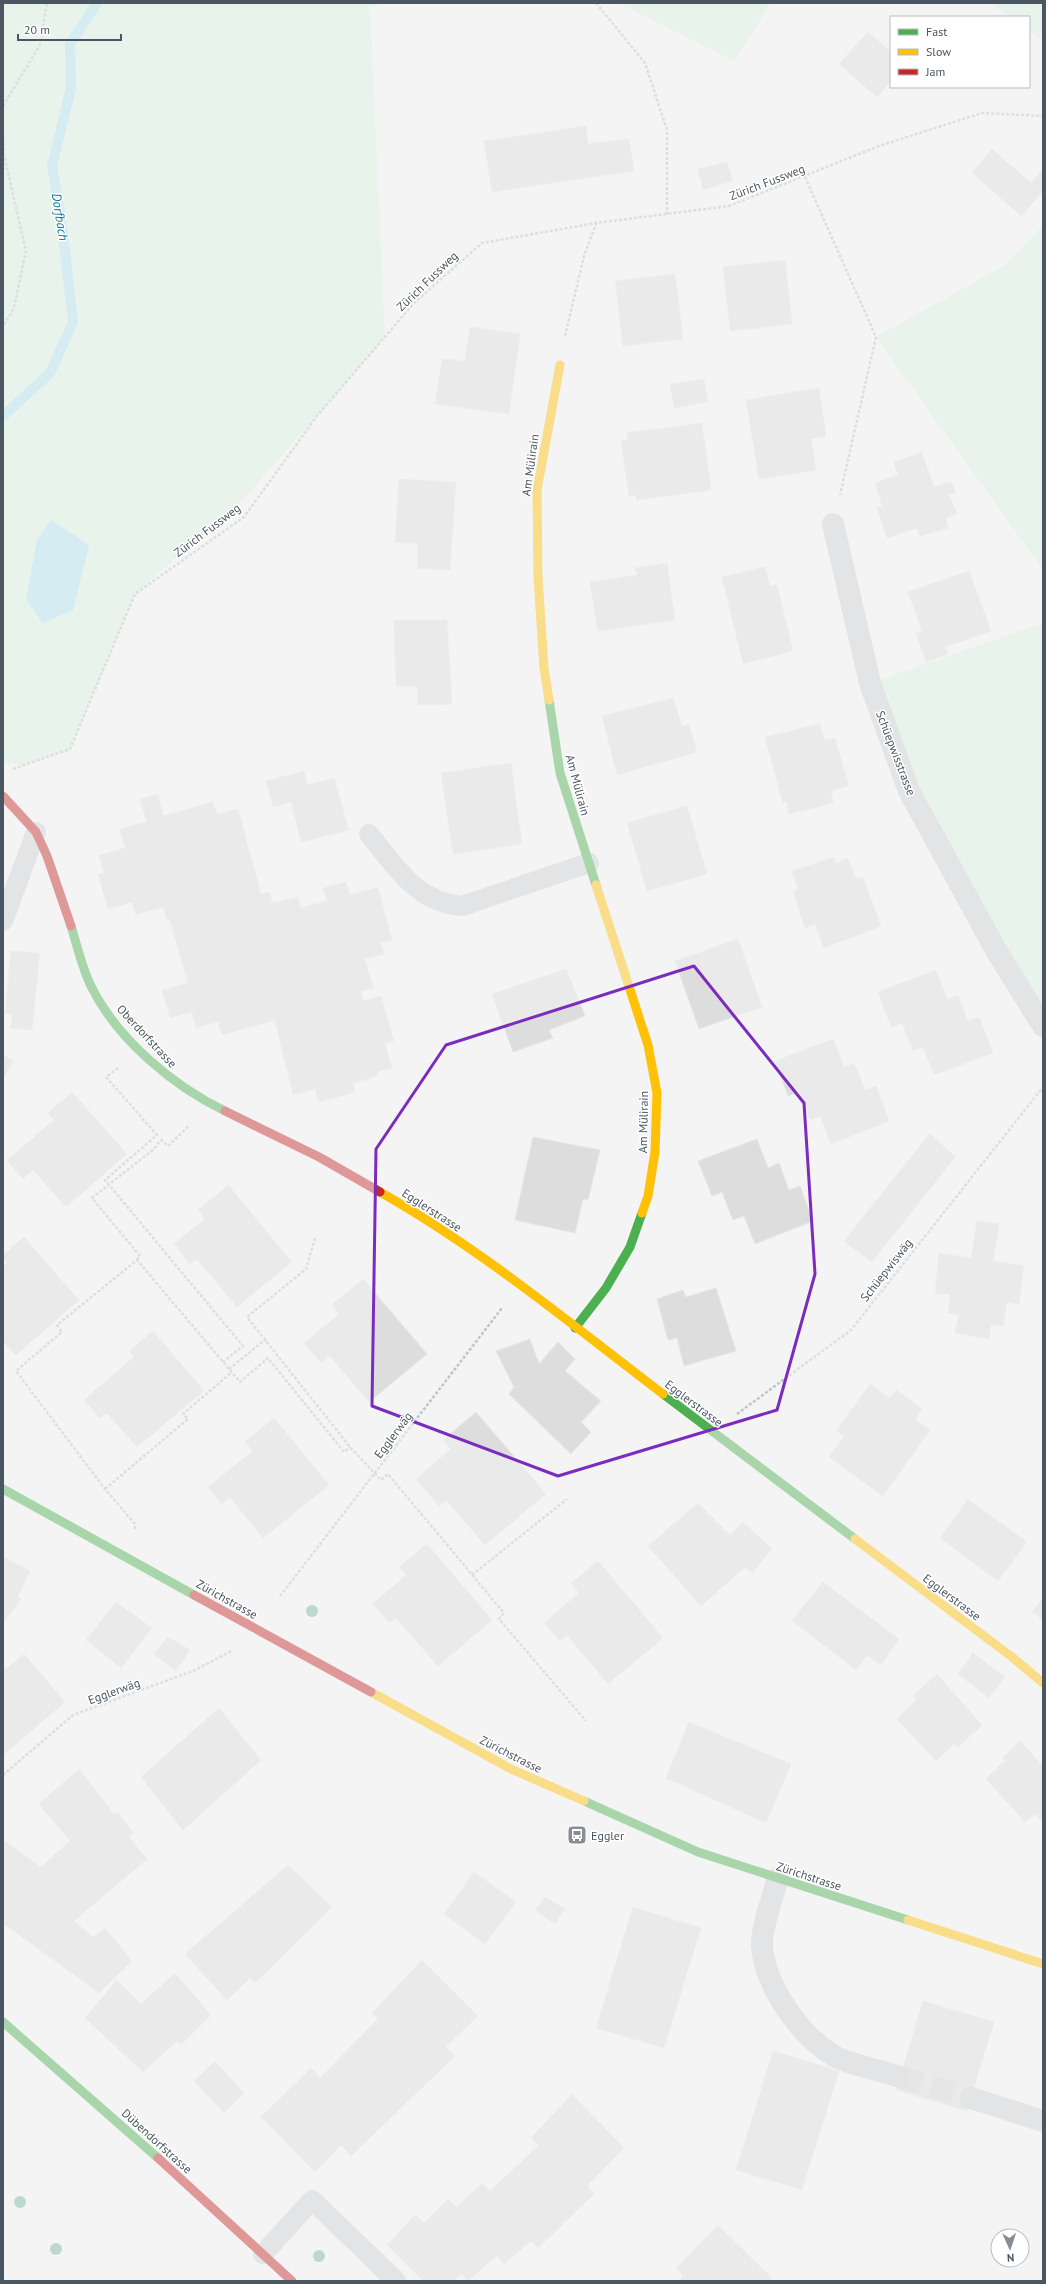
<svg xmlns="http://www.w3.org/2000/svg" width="1046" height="2284" font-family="'PT Sans',sans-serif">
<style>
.green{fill:#d9f2e3}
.water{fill:#aee2f0}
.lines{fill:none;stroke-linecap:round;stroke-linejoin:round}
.stream{stroke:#aee2f0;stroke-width:10}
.building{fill:#ddddde;stroke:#e5e6e7}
.street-tunnel{stroke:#d2d4d7;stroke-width:22;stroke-dasharray:22 11;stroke-linecap:butt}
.path{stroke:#bcc7c4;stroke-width:2.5;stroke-dasharray:3 2;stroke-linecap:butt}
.lane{stroke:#ced0d2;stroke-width:20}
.street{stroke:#ced0d2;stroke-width:22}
.fast{stroke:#4caf50;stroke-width:9}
.slow{stroke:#ffc107;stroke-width:9}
.jam{stroke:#c62828;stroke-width:9}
.tree{fill:#7ab899}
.marked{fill:none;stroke:#7b2cbf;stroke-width:3;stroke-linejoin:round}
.labels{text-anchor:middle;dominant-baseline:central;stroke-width:3;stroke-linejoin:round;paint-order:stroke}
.street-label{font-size:12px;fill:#4a5661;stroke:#fff}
.poi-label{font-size:12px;fill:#4a5661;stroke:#fff;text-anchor:start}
.water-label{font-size:13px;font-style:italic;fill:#0c7c9b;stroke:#fff}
</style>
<rect width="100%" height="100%" fill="#f4f4f4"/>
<!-- green -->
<g class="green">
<polygon points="3,3 383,3 370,8 385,337 246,497 135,594 70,749 21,765 3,762"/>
<polygon points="618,3 771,3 734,61"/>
<polygon points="991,3 1043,3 1043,41 1029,31 1029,17 1010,17"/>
<polygon points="1043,225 1043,570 876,337 1007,264"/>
<polygon points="1043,623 1043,1026 997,952 870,683"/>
</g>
<!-- water -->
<polygon class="water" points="51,520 89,545 73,610 43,623 26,599 37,540"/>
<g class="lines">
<!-- stream -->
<polyline class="stream" points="3,416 50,373 73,322 62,225 52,166 71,88 70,44 97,3"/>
</g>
<!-- building -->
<g class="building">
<polygon points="868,32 891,52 891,81 877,97 839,64"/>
<polygon points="586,126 588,144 629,139 634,171 492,192 484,141"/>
<polygon points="992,149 1031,183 1043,169 1043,191 1021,216 972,173"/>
<polygon points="727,162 733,181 703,190 698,169"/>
<polygon points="785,260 792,324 730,331 723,267"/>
<polygon points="675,274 683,339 623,346 615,281"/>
<polygon points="470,327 520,334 509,414 435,404 442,359 465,361"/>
<polygon points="704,379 708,402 674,408 670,384"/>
<polygon points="819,388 826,436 811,439 816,470 759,479 746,400"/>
<polygon points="702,423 711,490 637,500 636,495 629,496 621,441 628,440 627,433"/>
<polygon points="922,452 934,487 951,482 956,493 949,495 957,514 946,518 948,528 920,536 917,528 887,538 877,508 882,506 875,483 898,475 894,462"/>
<polygon points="399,479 456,482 450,570 417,568 418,544 395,542"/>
<polygon points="667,563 675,620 598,631 590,582 637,575 635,568"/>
<polygon points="765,567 770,586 777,585 793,651 743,664 722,577"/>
<polygon points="969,571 991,631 945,647 948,654 926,662 916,633 922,631 908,592"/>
<polygon points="394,620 447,620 452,704 418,705 417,686 396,687"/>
<polygon points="673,698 682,726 689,724 697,752 617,775 602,716"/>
<polygon points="820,724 824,740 835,738 849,786 831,791 833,803 789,814 787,802 783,803 765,737"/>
<polygon points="511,763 522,844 453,854 441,773"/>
<polygon points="304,771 307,785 334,778 349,830 301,842 291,802 273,807 266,781"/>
<polygon points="158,794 163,816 213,802 217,814 238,809 261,894 270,892 272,903 298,897 301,908 327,901 323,888 346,882 350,895 378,887 392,940 381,943 384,954 365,959 373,988 361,991 363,1001 381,996 394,1041 385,1043 392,1068 377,1072 378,1076 353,1083 355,1092 319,1102 315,1089 293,1095 275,1020 222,1035 218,1022 196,1028 192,1012 170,1018 162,990 188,983 170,920 167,920 163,907 136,915 132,902 108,909 98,874 104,873 99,855 125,848 120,829 147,822 140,799"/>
<polygon points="687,806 707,874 647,891 627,823"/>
<polygon points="834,857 836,863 848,858 856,879 863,877 881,926 824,948 815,924 805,928 793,891 798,889 792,871"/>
<polygon points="738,939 762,1007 699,1029 675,961"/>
<polygon points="11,951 40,953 32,1030 11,1028 12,1014 5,1014"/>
<polygon points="566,969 585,1016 549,1030 553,1038 513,1052 492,994"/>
<polygon points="936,970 947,999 958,995 968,1021 979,1017 993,1053 934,1075 923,1047 913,1051 902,1023 891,1027 878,992"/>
<polygon points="833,1039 844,1067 854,1063 865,1090 876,1086 889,1121 831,1144 820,1116 810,1120 799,1092 788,1096 775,1061"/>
<polygon points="3,1055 13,1061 3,1079"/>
<polygon points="72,1092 127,1154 66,1207 33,1170 23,1179 7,1160 54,1120 48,1113"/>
<polygon points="930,1133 955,1157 872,1262 844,1241"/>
<polygon points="533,1137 600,1150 588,1200 583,1199 575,1233 515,1220"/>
<polygon points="757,1139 768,1168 779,1163 789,1190 800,1186 813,1221 755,1244 744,1216 733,1220 722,1192 712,1196 698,1161"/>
<polygon points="228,1185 292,1262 237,1307 197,1259 190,1264 174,1244 205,1219 198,1210"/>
<polygon points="977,1221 999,1224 993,1261 1024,1266 1019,1304 1007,1302 1003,1326 991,1325 989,1339 955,1333 959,1315 948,1313 950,1294 935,1294 939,1253 971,1258"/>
<polygon points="24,1237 79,1300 16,1355 3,1341 3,1267 7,1263 3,1259 3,1255"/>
<polygon points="363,1279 427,1354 369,1402 330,1356 321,1363 304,1343 339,1314 332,1305"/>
<polygon points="716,1288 736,1351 684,1366 677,1338 668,1340 657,1299 683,1290 686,1297"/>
<polygon points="153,1331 204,1391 137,1447 107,1413 100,1418 84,1400 134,1357 129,1351"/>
<polygon points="530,1339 539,1364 558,1342 575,1359 565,1371 601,1401 581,1422 591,1432 571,1454 509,1394 514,1387 496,1351"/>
<polygon points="870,1384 890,1398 896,1390 922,1409 915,1419 930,1430 883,1496 829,1457 844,1436 836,1431"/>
<polygon points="476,1412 546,1494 485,1545 446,1500 439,1506 416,1479 451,1449 443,1440"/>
<polygon points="274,1418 329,1485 263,1538 230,1497 222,1504 208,1487 253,1451 245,1442"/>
<polygon points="968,1499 1027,1542 998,1581 940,1538"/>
<polygon points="698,1503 730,1535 743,1522 772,1549 752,1573 745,1567 701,1606 648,1546"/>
<polygon points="427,1544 492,1620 438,1666 396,1618 389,1623 373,1604 406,1575 399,1567"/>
<polygon points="3,1557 30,1571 18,1596 21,1599 3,1623"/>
<polygon points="598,1561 663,1638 608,1684 567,1635 560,1641 544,1623 579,1593 571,1583"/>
<polygon points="823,1582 899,1639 881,1665 867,1655 856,1670 792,1621"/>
<polygon points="1043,1597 1043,1620 1032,1612"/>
<polygon points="116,1602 152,1628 121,1668 86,1640"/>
<polygon points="168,1637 190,1650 176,1671 154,1654"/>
<polygon points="973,1653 1005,1677 989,1698 958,1674"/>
<polygon points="24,1654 65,1702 3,1755 3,1671"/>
<polygon points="937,1674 982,1725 958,1747 954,1744 936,1761 897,1719 917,1699 913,1696"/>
<polygon points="219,1708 261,1760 183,1830 141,1777"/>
<polygon points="689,1722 791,1764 766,1823 666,1778"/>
<polygon points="1020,1741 1043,1766 1043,1817 1040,1820 1035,1814 1025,1822 986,1779 1005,1760 1002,1758"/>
<polygon points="79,1769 114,1814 118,1813 134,1833 129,1837 147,1859 74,1921 93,1937 105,1928 132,1961 99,1993 3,1923 3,1840 41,1867 70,1841 39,1804"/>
<polygon points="288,1865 332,1907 255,1983 250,1978 227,2000 185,1954"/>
<polygon points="474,1872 516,1902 485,1944 444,1914"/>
<polygon points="545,1897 565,1909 555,1924 535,1910"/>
<polygon points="633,1907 701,1928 664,2048 596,2028"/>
<polygon points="422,1960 478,2016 446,2047 455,2056 351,2156 341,2145 315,2172 261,2117 311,2068 320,2078 378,2019 372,2013"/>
<polygon points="175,1973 211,2015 181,2045 177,2041 143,2072 85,2018 117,1980 141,2004"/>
<polygon points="923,2001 994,2022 967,2111 896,2090"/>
<polygon points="773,2051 839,2071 802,2190 736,2170"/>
<polygon points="215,2061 244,2093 224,2113 194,2081"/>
<polygon points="572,2094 624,2148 587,2186 594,2194 538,2248 531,2241 504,2264 497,2256 468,2281 462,2274 453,2281 423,2281 387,2245 415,2215 424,2223 448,2199 457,2207 482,2183 490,2191 539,2145 531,2138"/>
<polygon points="718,2225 772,2278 769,2281 678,2281 683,2276 676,2268"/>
</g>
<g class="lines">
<!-- street-tunnel -->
<polyline class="street-tunnel" points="900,2077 971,2098"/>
<!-- path -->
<g class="path">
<polyline points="596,3 645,63 667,130 667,214"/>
<polyline points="3,106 40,45 47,3"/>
<polyline points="3,133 4,155 26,251 14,308 3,326"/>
<polyline points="805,177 876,337 840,495"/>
<polyline points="565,336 584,256 596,224"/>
<polyline points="13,769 70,749 135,594 244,517 317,416 414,303 482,243 596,223 729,206 879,146 982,113 1043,116"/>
<polyline points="118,1068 106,1077 157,1135 105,1180 243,1346 223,1362"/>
<polyline points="315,1238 306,1269 247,1317 350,1447 381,1480 388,1474 504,1613 499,1619 586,1721"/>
<polyline points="137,1260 140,1256 92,1198 154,1149 161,1140 168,1146 190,1125"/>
<polyline points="229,1369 266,1339"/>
<polyline points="737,1414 851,1330 1043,1087"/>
<polyline points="105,1489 188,1419 183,1414 232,1372"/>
<polyline points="135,1529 135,1524 105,1489 16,1371 62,1332 57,1325 137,1260 240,1382 268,1358 344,1452 350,1447"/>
<polyline points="472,1575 567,1499"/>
<polyline points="280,1596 502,1308"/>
<polyline points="3,1775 73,1715 193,1671 233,1650"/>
</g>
<!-- lane -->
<g class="lane">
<path d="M369,834C396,867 416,902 462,906L589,863"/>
<polyline points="3,921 36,832"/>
<polyline points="263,2254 312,2200 396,2281"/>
</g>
<!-- street -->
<g class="street">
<polyline points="833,524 870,683 909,791 997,952 1043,1026"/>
<path d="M778,1878C773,1896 761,1929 762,1946C765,1987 801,2037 836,2057C852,2065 882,2071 900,2077"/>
<polyline points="971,2098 1043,2121"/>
</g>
<!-- fast -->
<g class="fast">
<polyline points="549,700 560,773 596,885"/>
<path d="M71,926C77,945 82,968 91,986C117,1039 173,1086 225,1111"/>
<polyline points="575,1328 606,1288 630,1247 642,1213"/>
<polyline points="663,1394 855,1539"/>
<polyline points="3,1489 194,1595"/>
<polyline points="584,1801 698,1852 908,1920"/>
<polyline points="3,2022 158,2158"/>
</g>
<!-- slow -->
<g class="slow">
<polyline points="549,700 544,668 538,577 537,490 560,365"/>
<polyline points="596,885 648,1045 657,1093 655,1152 648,1196 642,1213"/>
<path d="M380,1192C481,1249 571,1324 663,1394"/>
<polyline points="855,1539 1012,1657 1043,1683"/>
<polyline points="371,1692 511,1769 584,1801"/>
<polyline points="908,1920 1043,1964"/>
</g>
<!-- jam -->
<g class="jam">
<polyline points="3,796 36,832 47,856 71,926"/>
<polyline points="225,1111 319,1157 380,1192"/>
<polyline points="194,1595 371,1692"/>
<polyline points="158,2158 292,2281"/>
</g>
</g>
<!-- trees -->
<g class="tree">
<circle cx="312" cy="1611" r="6"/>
<circle cx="20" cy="2202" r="6"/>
<circle cx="56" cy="2249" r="6"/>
<circle cx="319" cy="2256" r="6"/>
</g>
<!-- marked area -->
<path d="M0 0H1046V2284H0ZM694,966L804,1103L815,1274L777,1410L558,1476L372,1406L376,1149L446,1045Z" fill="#f4f4f4" fill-opacity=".55" fill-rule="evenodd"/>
<path class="marked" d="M694,966L804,1103L815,1274L777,1410L558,1476L372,1406L376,1149L446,1045Z"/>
<!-- icons -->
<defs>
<symbol id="bus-square" viewBox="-11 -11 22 22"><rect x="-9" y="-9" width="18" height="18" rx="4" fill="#868d94" stroke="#fff"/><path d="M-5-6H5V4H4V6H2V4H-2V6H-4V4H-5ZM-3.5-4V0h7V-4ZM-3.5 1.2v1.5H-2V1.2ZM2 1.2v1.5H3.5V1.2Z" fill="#fff"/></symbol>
</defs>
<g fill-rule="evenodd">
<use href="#bus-square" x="566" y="1824" width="22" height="22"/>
</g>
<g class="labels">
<!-- street labels -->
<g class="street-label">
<text transform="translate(767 182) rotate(-21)">Zürich Fussweg</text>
<text transform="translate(427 281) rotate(-44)">Zürich Fussweg</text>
<text transform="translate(530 465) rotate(-82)">Am Mülirain</text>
<text transform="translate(207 530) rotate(-37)">Zürich Fussweg</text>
<text transform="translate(896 753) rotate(69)">Schüepwisstrasse</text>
<text transform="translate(578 785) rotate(75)">Am Mülirain</text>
<text transform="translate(147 1036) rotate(47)">Oberdorfstrasse</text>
<text transform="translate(643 1122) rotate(-89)">Am Mülirain</text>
<text transform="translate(432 1210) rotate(33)">Egglerstrasse</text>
<text transform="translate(886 1270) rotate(-52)">Schüepwiswäg</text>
<text transform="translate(694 1403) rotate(37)">Egglerstrasse</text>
<text transform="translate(393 1435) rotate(-53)">Egglerwäg</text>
<text transform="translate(952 1597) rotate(37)">Egglerstrasse</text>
<text transform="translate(227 1599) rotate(29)">Zürichstrasse</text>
<text transform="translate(114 1691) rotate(-20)">Egglerwäg</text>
<text transform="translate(511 1754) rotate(27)">Zürichstrasse</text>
<text transform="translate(809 1876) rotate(18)">Zürichstrasse</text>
<text transform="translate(157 2141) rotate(42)">Dübendorfstrasse</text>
</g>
<!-- poi labels -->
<g class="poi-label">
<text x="591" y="1835">Eggler</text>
</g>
<!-- water labels -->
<g class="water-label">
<text transform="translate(60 217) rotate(81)">Dorfbach</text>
</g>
</g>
<!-- border -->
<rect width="1046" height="2284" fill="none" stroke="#4a5661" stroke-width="8"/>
<!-- legend -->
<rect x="890" y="16" width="140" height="72" fill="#ffffff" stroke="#b7bbc0"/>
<rect x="898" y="29" width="20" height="6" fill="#4caf50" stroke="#b7bbc0"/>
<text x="926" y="36" font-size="12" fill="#4a5661">Fast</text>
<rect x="898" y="49" width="20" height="6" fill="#ffc107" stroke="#b7bbc0"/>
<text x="926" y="56" font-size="12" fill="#4a5661">Slow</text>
<rect x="898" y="69" width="20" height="6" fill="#c62828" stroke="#b7bbc0"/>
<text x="926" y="76" font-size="12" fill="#4a5661">Jam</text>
<!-- north arrow -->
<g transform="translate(1010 2248) rotate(177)"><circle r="19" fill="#ffffff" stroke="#b7bbc0"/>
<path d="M0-3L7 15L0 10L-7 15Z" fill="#868d94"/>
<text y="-6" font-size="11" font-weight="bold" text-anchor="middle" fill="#4a5661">N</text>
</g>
<!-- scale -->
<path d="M18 34v6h103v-6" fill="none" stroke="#4a5661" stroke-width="2"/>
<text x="24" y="34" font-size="12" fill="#4a5661" stroke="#ffffff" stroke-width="3" paint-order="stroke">20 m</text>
</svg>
